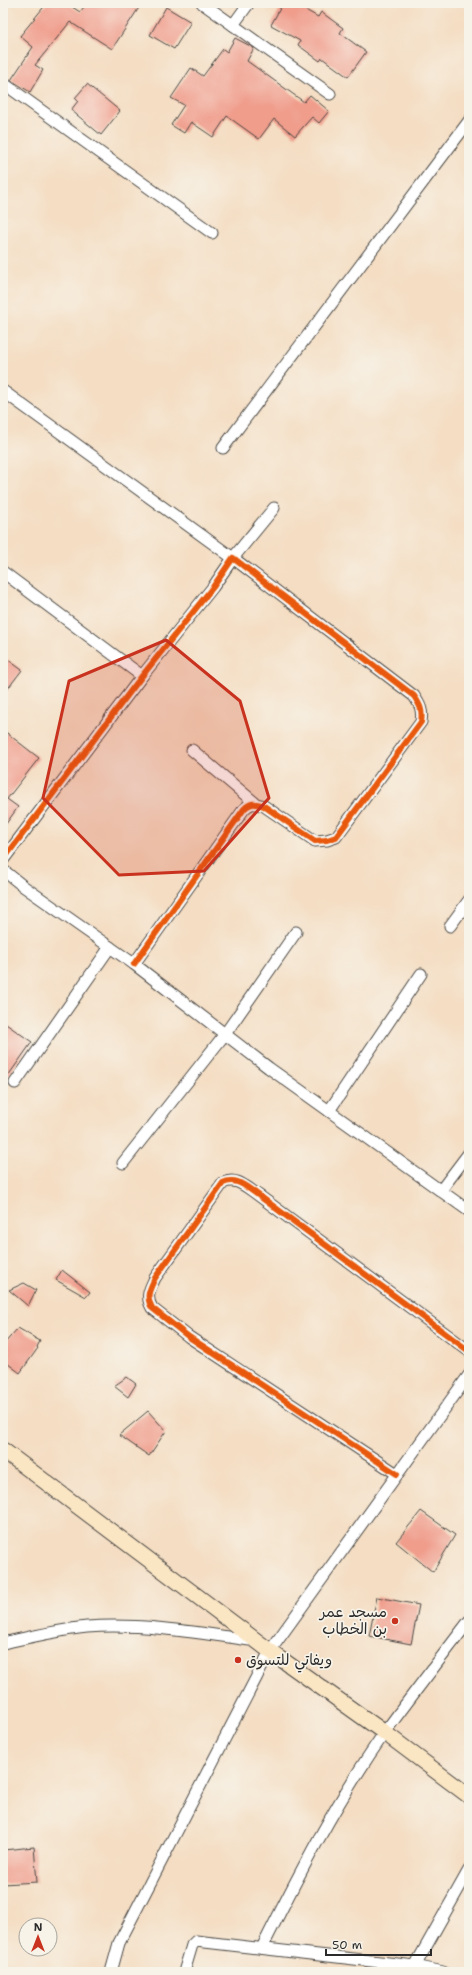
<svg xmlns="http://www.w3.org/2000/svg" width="472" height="1975" font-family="'Shantell Sans','Playpen Sans Arabic',sans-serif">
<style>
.building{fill:#f09d8c}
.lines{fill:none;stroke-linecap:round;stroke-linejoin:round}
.street-casing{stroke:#494642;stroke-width:13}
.secondary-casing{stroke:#494642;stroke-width:17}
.street{stroke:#fff;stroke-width:11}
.secondary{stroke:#fbe6c4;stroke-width:15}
.cycleway-casing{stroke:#f7f3e8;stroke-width:8}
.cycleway{stroke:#e8590c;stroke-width:6}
.marked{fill:#c8321e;fill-opacity:0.2;stroke:#c8321e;stroke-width:3;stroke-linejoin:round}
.poi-dot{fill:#c8321e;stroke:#f7f3e8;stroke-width:1.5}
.labels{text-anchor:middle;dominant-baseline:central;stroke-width:3.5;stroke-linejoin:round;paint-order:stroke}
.poi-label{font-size:15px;fill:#2b2b2b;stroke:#f7f3e8;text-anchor:end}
</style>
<rect width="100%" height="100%" fill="#f7f3e8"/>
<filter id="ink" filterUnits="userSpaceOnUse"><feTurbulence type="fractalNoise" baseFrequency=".025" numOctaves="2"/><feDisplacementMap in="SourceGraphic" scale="8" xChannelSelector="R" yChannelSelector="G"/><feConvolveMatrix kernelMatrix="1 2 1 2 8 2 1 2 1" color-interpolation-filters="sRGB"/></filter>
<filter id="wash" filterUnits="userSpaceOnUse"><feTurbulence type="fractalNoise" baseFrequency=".012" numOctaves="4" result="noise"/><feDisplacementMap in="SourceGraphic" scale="16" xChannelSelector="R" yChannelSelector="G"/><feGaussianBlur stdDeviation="0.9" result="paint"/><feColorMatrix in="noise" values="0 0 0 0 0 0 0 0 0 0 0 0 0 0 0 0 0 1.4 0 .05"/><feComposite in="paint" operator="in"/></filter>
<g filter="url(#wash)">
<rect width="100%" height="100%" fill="#f4ddc2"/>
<g id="blocks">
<!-- building -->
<g class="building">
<polygon points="47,3 66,3 80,12 87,3 142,3 112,49 70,22 35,65 43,70 30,92 11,80 33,47 20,36"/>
<polygon points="283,3 293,3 318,17 321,12 343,28 340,33 366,52 348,77 322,58 320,61 298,45 300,41 271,25"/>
<polygon points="166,7 191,22 174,49 150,35"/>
<polygon points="235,38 254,48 247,61 304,102 310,95 329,111 319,123 312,117 295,136 274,119 259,139 227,116 213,137 191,122 184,133 171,125 184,105 171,98 191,68 203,76 223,49 227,52"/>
<polygon points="87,84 120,111 101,135 71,110 78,101 75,98"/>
<polygon points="3,656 22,670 3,695"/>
<polygon points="3,730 39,758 7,799 18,807 3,828"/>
<polygon points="3,1022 32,1042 3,1083"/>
<polygon points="62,1270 90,1292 86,1297 56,1280"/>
<polygon points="24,1283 36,1290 28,1306 9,1290"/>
<polygon points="18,1328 40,1341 37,1347 38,1348 20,1373 3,1360 3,1345"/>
<polygon points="127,1377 136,1384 128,1397 114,1386"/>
<polygon points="148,1411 166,1431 149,1456 119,1435"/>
<polygon points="421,1511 455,1535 433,1572 396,1542"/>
<polygon points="377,1597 419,1605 411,1644 369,1636"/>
<polygon points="34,1847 37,1882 3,1884 3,1850"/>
</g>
</g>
</g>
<g filter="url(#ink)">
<use href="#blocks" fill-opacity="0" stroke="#494642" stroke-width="1"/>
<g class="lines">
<defs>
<g id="street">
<polyline points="202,3 330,94"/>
<polyline points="233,25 249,3"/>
<polyline points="3,83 212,233"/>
<polyline points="3,391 233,558 274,508"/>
<polyline points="223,448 469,121"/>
<polyline points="3,572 142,676"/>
<polyline points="192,750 255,803"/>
<path d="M3,860L142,676L213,587L233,558L414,696C420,705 423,710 421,722L336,837L327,840L315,841L264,806C255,803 251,802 244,809L134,964"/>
<polyline points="3,870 23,886 134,964 269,1068 469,1211"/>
<polyline points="450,926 469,900"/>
<polyline points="15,1083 110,947"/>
<polyline points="329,1111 421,974"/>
<polyline points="123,1163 225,1034 296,932"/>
<polyline points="441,1190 469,1153"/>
<path d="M397,1474L189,1337L152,1308C145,1296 150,1289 155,1278L223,1183C235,1177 244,1185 254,1192L469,1351"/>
<path d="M3,1643C30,1637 59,1630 87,1627C143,1623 200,1633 256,1641"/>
<path d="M262,1948C299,1874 337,1800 385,1732C412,1695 441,1658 469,1621"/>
<polyline points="415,1966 469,1870"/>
<polyline points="111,1972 119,1943 270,1651 469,1375"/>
<polyline points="184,1972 192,1945 196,1941 415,1966 443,1972"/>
</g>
<polyline id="secondary" points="3,1450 270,1651 385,1733 469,1796"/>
</defs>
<!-- street casing -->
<use href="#street" class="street-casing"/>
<!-- secondary casing -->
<use href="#secondary" class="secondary-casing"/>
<!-- street -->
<use href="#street" class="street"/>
<!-- secondary -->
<use href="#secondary" class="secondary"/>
<defs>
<g id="cycleway">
<path d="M3,860L142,676L213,587L233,558L414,696C420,705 423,710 421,722L336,837L327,840L315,841L264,806C255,803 251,802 244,809L134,964"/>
<path d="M397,1474L189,1337L152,1308C145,1296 150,1289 155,1278L223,1183C235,1177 244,1185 254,1192L469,1351"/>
</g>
</defs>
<!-- cycleway casing -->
<use href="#cycleway" class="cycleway-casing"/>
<!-- cycleway -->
<use href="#cycleway" class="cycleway"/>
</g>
</g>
<!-- marked area -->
<path class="marked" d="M166,640L240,701L269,798L204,871L119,875L43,798L69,681Z"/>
<!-- markers -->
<g class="poi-dot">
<circle cx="395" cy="1621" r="4"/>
<circle cx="238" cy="1660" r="4"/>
</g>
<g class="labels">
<!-- poi labels -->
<g class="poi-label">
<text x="387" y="1612">مسجد عمر<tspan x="387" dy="17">بن الخطاب</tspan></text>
<text x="246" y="1660" text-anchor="start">ويفاتي للتسوق</text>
</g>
</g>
<!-- margin -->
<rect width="472" height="1975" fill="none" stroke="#f7f3e8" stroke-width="16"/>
<!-- north arrow -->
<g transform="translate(38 1937)"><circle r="19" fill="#f7f3e8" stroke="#a5a39c"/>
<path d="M0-3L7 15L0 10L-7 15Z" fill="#c8321e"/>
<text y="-6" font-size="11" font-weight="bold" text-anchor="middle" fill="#2b2b2b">N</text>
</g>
<!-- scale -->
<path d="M326 1949v6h105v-6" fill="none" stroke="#2b2b2b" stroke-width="2"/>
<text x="332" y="1949" font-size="12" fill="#2b2b2b" stroke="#f7f3e8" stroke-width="3" paint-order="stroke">50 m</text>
</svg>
